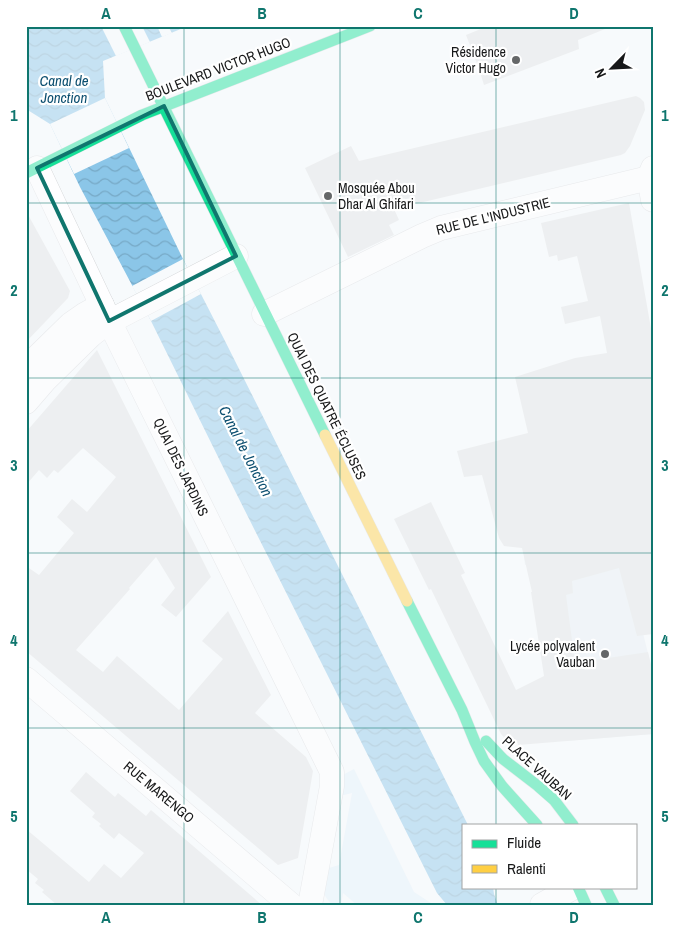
<svg xmlns="http://www.w3.org/2000/svg" width="679" height="931" font-family="'Archivo Narrow',sans-serif">
<style>
.built{fill:#e6eef3}
.grass{fill:#e2f1fa}
.water{fill:url(#water-waves)}
.pier{fill:#f7fafc}
.building{fill:#e0e3e4}
.lines{fill:none;stroke-linecap:round;stroke-linejoin:round}
.street-casing{stroke:#d5d7d9;stroke-width:25}
.fast-casing{stroke:#d5d7d9;stroke-width:12}
.slow-casing{stroke:#d5d7d9;stroke-width:12}
.street{stroke:#fefeff;stroke-width:24}
.fast{stroke:#16e098;stroke-width:11}
.slow{stroke:#ffcf43;stroke-width:11}
.marked{fill:none;stroke:#0f766e;stroke-width:4;stroke-linejoin:round}
.grid{fill:none;stroke:#0f766e;stroke-width:1;stroke-opacity:0.55}
.poi-dot{fill:#656768;stroke:#fff;stroke-width:2}
.labels{text-anchor:middle;dominant-baseline:central;stroke-width:4.5;stroke-linejoin:round;paint-order:stroke}
.poi-label{font-size:14px;fill:#171819;stroke:#fff;text-anchor:end}
.street-label{font-size:14px;fill:#171819;stroke:#fff}
.water-label{font-size:15px;font-style:italic;fill:#0c4f70;stroke:#fff}
.neatline{fill:none;stroke:#0f766e;stroke-width:2}
.grid-label{font-size:16px;text-anchor:middle;font-weight:bold;fill:#0f766e}
</style>
<defs>
<pattern id="water-waves" width="16" height="10" patternUnits="userSpaceOnUse" patternTransform="scale(1.25)"><rect width="16" height="10" fill="#8bc6e8"/><path d="M0 5q4-4 8 0t8 0" fill="none" stroke="#77a9c6"/></pattern>
</defs>
<rect width="100%" height="100%" fill="#f7fafc"/>
<!-- built -->
<polygon class="built" points="617,530 653,673 653,734 566,741 533,563 525,565 524,557"/>
<!-- grass -->
<path class="grass" d="M354,769L414,892L434,905H357L343,893L341,905H333C321,895 322,885 322,870L339,865L352,793L336,797L339,777Z"/>
<!-- water -->
<polygon class="water" points="26,26 188,26 103,61 105,98 183,259 224,339 468,825 463,825 463,887 493,887 494,894 498,905 447,905 437,893 224,469 151,321 80,187 50,124 26,109"/>
<!-- pier -->
<g class="pier">
<polygon points="101,26 142,26 150,42 116,56"/>
<polygon points="157,26 168,26 172,33 162,37"/>
<polygon points="105,98 129,148 74,174 50,124"/>
<polygon points="183,259 201,294 151,321 132,286"/>
</g>
<!-- building -->
<g class="building">
<polygon points="488,26 610,26 610,27 578,40 579,49 484,85 478,66 466,35"/>
<polygon points="636,96 640,98 644,102 645,110 630,146 625,153 621,155 394,209 399,220 389,225 394,235 348,257 305,168 351,146 359,161"/>
<polygon points="629,203 653,340 653,634 637,636 619,568 572,581 573,593 566,595 575,663 648,652 653,673 653,734 518,745 518,743 510,744 501,734 431,589 429,590 394,519 431,502 465,573 461,575 516,690 544,676 531,592 532,592 522,548 504,546 499,538 482,475 464,477 457,451 528,433 515,377 575,358 607,353 600,316 565,324 561,307 588,301 577,256 558,261 557,255 549,257 541,223"/>
<polygon points="26,211 70,291 68,298 26,342"/>
<polygon points="97,350 211,577 176,617 161,605 175,588 156,557 129,588 130,589 76,650 103,672 117,656 179,710 223,659 202,641 228,611 271,695 255,713 306,757 313,771 298,858 278,865 26,651 26,566 39,575 74,533 57,517 72,499 87,512 116,477 83,448 58,473 54,470 47,478 39,470 26,485 26,432"/>
<polygon points="86,772 115,797 118,793 146,816 151,810 262,905 57,905 42,892 44,890 35,883 38,879 26,869 26,829 89,882 104,864 121,878 144,853 119,833 114,839 99,826 101,824 92,817 95,813 70,791"/>
</g>
<g class="lines">
<defs>
<g id="street">
<polyline points="37,168 116,335 332,772 332,786 310,905"/>
<polyline points="653,168 649,178 653,200"/>
<polyline points="264,314 422,236 441,228 649,178"/>
<polyline points="26,368 71,324 84,315 102,305"/>
<polyline points="26,402 45,380 91,335 105,324 236,256"/>
<polyline points="26,679 291,905"/>
<polyline points="542,905 574,887"/>
</g>
<g id="fast">
<path d="M124,26C192,162 257,299 325,435"/>
<polyline points="26,173 142,115 370,26"/>
<polyline points="407,601 462,710 475,742 484,761 502,786 537,825"/>
<polyline points="486,741 503,759 538,786 554,800 573,825"/>
<polyline points="578,887 586,905"/>
<polyline points="605,887 614,905"/>
</g>
<polyline id="slow" points="325,435 407,601"/>
</defs>
<!-- street casing -->
<use href="#street" class="street-casing"/>
<!-- fast casing -->
<use href="#fast" class="fast-casing"/>
<!-- slow casing -->
<use href="#slow" class="slow-casing"/>
<!-- street -->
<use href="#street" class="street"/>
<!-- fast -->
<use href="#fast" class="fast"/>
<!-- slow -->
<use href="#slow" class="slow"/>
</g>
<!-- marked area -->
<path d="M0 0H679V931H0ZM164,106L236,256L109,321L37,168Z" fill="#f7fafc" fill-opacity=".55" fill-rule="evenodd"/>
<path class="marked" d="M164,106L236,256L109,321L37,168Z"/>
<!-- grid -->
<path class="grid" d="M184,26V905M340,26V905M496,26V825M26,203H653M26,378H653M26,553H653M26,728H653M496,887V905"/>
<!-- markers -->
<g class="poi-dot">
<circle cx="516" cy="60" r="5"/>
<circle cx="328" cy="196" r="5"/>
<circle cx="605" cy="654" r="5"/>
</g>
<g class="labels">
<!-- poi labels -->
<g class="poi-label">
<text x="506" y="52">Résidence<tspan x="506" dy="16">Victor Hugo</tspan></text>
<text x="338" y="188" text-anchor="start">Mosquée Abou<tspan x="338" dy="16">Dhar Al Ghifari</tspan></text>
<text x="595" y="646">Lycée polyvalent<tspan x="595" dy="16">Vauban</tspan></text>
</g>
<!-- street labels -->
<g class="street-label">
<text transform="translate(218 69) rotate(-21)">BOULEVARD VICTOR HUGO</text>
<text transform="translate(493 216) rotate(-14)">RUE DE L'INDUSTRIE</text>
<text transform="translate(327 406) rotate(64)">QUAI DES QUATRE ÉCLUSES</text>
<text transform="translate(181 467) rotate(64)">QUAI DES JARDINS</text>
<text transform="translate(537 768) rotate(42)">PLACE VAUBAN</text>
<text transform="translate(159 792) rotate(40)">RUE MARENGO</text>
</g>
<!-- water labels -->
<g class="water-label">
<text x="64" y="80">Canal de<tspan x="64" dy="17">Jonction</tspan></text>
<text transform="translate(246 451) rotate(63)">Canal de Jonction</text>
</g>
</g>
<!-- border -->
<rect width="679" height="931" fill="none" stroke="#ffffff" stroke-width="55"/>
<!-- legend -->
<rect x="462" y="824" width="175" height="65" fill="#ffffff" stroke="#a2a3a3"/>
<rect x="472" y="840" width="25" height="8" fill="#16e098" stroke="#a2a3a3"/>
<text x="507" y="848" font-size="15" fill="#171819">Fluide</text>
<rect x="472" y="865" width="25" height="8" fill="#ffcf43" stroke="#a2a3a3"/>
<text x="507" y="874" font-size="15" fill="#171819">Ralenti</text>
<!-- north arrow -->
<g transform="translate(612 68) rotate(246)" stroke="#ffffff" stroke-width="4" paint-order="stroke">
<path d="M0-4L9 19L0 12L-9 19Z" fill="#171819"/>
<text y="-8" font-size="14" font-weight="bold" text-anchor="middle" fill="#171819">N</text>
</g>
<rect x="28" y="28" width="624" height="876" class="neatline"/>
<g class="grid-label">
<text x="106" y="19">A</text>
<text x="262" y="19">B</text>
<text x="418" y="19">C</text>
<text x="574" y="19">D</text>
<text x="14" y="121">1</text>
<text x="665" y="121">1</text>
<text x="14" y="296">2</text>
<text x="665" y="296">2</text>
<text x="14" y="471">3</text>
<text x="665" y="471">3</text>
<text x="14" y="646">4</text>
<text x="665" y="646">4</text>
<text x="14" y="822">5</text>
<text x="665" y="822">5</text>
<text x="106" y="923">A</text>
<text x="262" y="923">B</text>
<text x="418" y="923">C</text>
<text x="574" y="923">D</text>
</g>
</svg>
